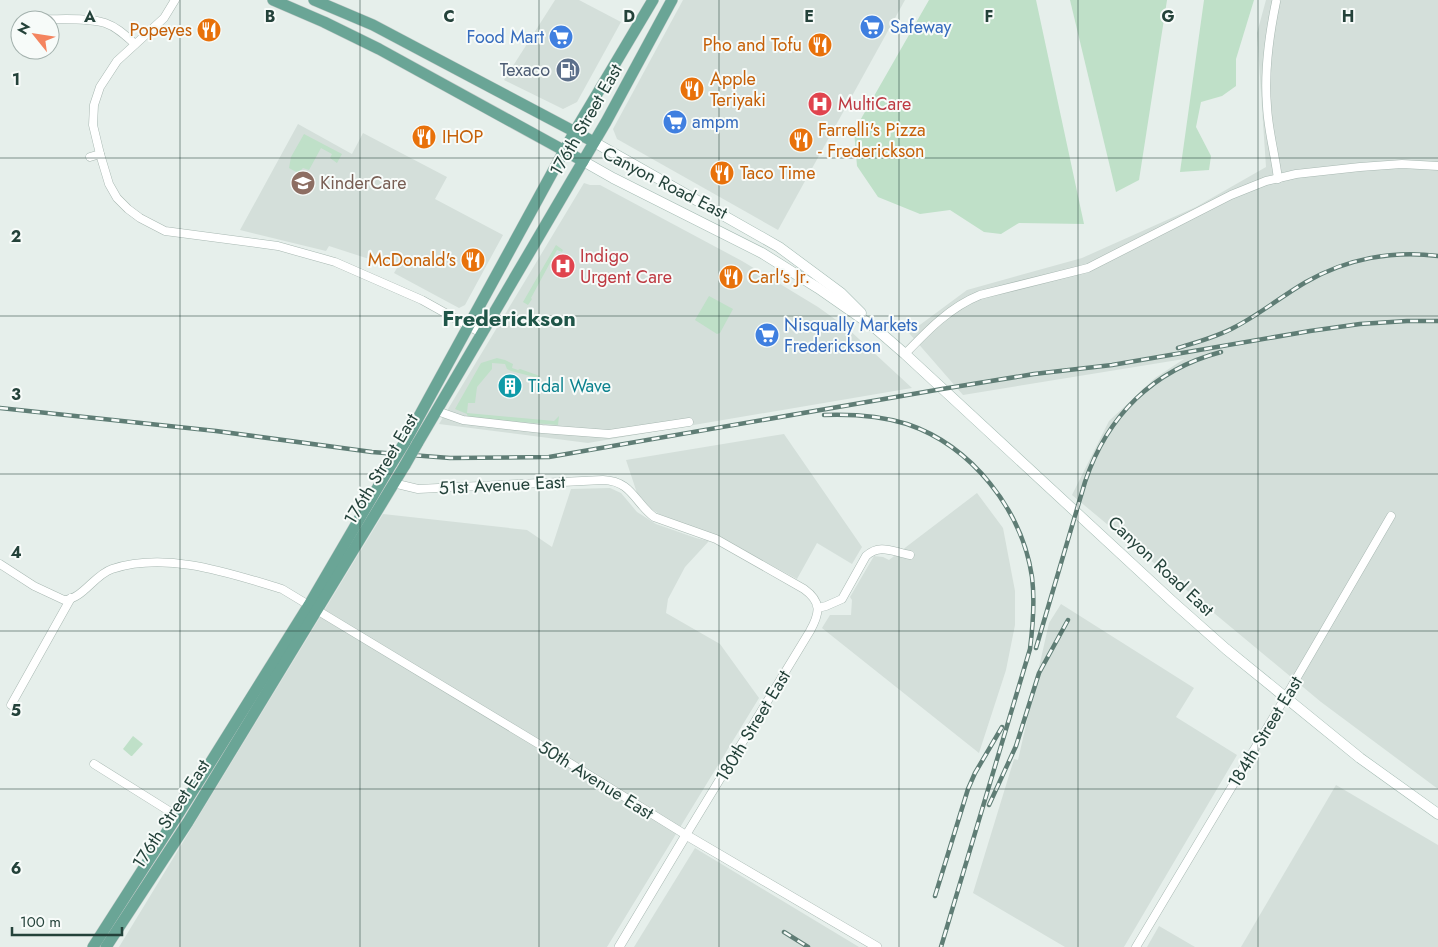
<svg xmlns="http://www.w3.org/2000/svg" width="1438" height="947" font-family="Jost,sans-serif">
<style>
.built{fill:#d4dfda}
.green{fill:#bfe0c8}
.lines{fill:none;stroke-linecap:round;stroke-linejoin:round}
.minor-casing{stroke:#a8b8b2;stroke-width:9}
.tertiary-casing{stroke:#a8b8b2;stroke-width:10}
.secondary-casing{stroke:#a4bbb3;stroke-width:11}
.primary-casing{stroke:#c2cac8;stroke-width:12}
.minor{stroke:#fff;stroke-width:8}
.tertiary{stroke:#fff;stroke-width:9}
.secondary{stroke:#fff;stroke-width:10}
.primary{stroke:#6aa596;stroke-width:11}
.rail-casing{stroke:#5f7d75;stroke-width:4.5}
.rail{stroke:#f7fbf9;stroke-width:2.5;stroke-dasharray:8;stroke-linecap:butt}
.primary-bridge-casing{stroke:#c2cac8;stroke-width:12;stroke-linecap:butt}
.primary-bridge{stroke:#6aa596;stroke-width:11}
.grid{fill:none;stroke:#24423a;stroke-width:1;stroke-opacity:0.55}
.labels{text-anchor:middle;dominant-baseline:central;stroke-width:4;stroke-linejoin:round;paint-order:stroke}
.shop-label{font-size:18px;fill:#366cbe;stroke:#f7fbf9;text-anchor:start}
.food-label{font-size:18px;fill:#c56008;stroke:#f7fbf9;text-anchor:start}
.service-label{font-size:18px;fill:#4e5e75;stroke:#f7fbf9;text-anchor:end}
.health-label{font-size:18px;fill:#be3a42;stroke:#f7fbf9;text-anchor:start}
.street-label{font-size:18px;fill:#24423a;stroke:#f7fbf9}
.education-label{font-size:18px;fill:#785e54;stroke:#f7fbf9;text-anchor:start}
.culture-label{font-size:18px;fill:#0d838f;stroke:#f7fbf9;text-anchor:start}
.district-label{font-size:22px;font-weight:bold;fill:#1f5548;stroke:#f7fbf9}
.grid-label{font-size:16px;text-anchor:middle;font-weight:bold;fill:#24423a;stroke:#f7fbf9;stroke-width:4;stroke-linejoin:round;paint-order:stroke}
</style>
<rect width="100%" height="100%" fill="#e6efeb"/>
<!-- built -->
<g class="built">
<polygon points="555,0 579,0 621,22 577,102 563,109 504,80"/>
<polygon points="683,0 905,0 778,230 617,139 613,129"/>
<polygon points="1266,0 1438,0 1438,789 1321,702 1072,495 1109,421 1155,378 1184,359 963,395 909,333 967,290 1082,258 1196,207 1266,167 1257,33"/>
<polygon points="298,124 352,154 363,133 447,177 435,199 503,235 465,305 459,308 394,273 397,268 329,246 326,251 240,230"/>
<polygon points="584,183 590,185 600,185 742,261 818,307 846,327 912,388 588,443 439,424"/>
<polygon points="784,434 862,547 852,564 817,543 797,579 719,537 659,514 646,505 638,496 626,460"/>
<polygon points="610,488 621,493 637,512 656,524 696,538 709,541 685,567 668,599 666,613 720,644 759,698 607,947 119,947 383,514 527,530 552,547 571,489"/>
<polygon points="977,493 1003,528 1015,591 1015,625 1006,670 979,753 822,628 830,615 851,615 852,600 850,597 874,556 883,557 889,560"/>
<polygon points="1061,604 1194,688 1176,717 1237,755 1124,947 1065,947 973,893 1014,759 1018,760 1049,623"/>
<polygon points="1336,785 1438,845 1438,947 1241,947"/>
<polygon points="695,848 859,947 634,947"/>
<polygon points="1159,926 1195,947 1147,947"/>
</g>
<!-- green -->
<g class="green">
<polygon points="929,0 1036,0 1084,224 1019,223 1001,234 984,232 950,210 920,214 878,197 857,166 854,131"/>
<polygon points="1070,0 1167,0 1139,180 1116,192"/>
<polygon points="1204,0 1254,0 1236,59 1236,86 1222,96 1201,102 1196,127 1211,156 1209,170 1180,172"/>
<polygon points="304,134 342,154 337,163 330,158 332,154 321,148 309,170 303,168 298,173 289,168 291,157"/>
<polygon points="556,245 563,250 562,252 557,250 531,298 532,299 528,305 523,302"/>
<polygon points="709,296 733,309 720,333 717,334 695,320"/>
<polygon points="497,358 505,360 513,364 512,368 518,370 520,369 540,376 538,378 511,371 507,369 505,364 492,363 492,369 477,387 475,403 468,403 467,413 554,421 559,416 558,425 468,418 467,414 455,409 481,363"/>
<polygon points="133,736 143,744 132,756 131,756 123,749"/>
</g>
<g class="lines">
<defs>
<g id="minor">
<polyline points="175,0 164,18 117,61 100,87 94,105 93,125 100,154 109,184 117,198 128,209 140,218 165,231 278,246 335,262 422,300 481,333"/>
<path d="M1276,2C1269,36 1264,71 1267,106C1268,130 1275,154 1278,179"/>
<path d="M37,19C56,20 88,17 105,23C117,27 126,36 135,44"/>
<polyline points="90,157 100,154"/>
<path d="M905,354C928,330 950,307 980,295L1088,268L1231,195L1266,181L1296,174L1360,167L1402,164L1438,166"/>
<polyline points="437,411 463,420 542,429 609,434 689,422"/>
<path d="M0,564L34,586L64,600C83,599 94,575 112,569C167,551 229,573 282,589L547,749L686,835L810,631C820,613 822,602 804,589L716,539L654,517C634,502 632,481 603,480L418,489L393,483"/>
<path d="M818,608L826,606L842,599L866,556C880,543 893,552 910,555"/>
<polyline points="11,705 71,598"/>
<polyline points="94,764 177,816"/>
<polyline points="1136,947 1285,698 1391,516"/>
</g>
<polyline id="tertiary" points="619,947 686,835 877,947"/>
<g id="secondary">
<polyline points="594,142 779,247 841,293 861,313"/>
<polyline points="583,161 613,178 762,253 818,288 874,327 905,354 1173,602 1226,649 1360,758 1438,814"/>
</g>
<g id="primary">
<polyline points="273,0 324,22 379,49 583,161"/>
<polyline points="314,0 373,25 594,142"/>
<polyline points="405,442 575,131 653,0"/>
<polyline points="417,444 606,122 672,0"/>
<polyline points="93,947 177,816 309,605 392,463"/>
<polyline points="106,947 188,822 405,465"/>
</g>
</defs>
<!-- minor casing -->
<use href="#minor" class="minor-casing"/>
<!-- tertiary casing -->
<use href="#tertiary" class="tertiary-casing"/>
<!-- secondary casing -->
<use href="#secondary" class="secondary-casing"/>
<!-- primary casing -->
<use href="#primary" class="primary-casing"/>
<!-- minor -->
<use href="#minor" class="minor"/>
<!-- tertiary -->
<use href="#tertiary" class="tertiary"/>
<!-- secondary -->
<use href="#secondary" class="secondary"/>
<!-- primary -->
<use href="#primary" class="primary"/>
<defs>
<g id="rail">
<path d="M1178,348C1197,342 1217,337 1235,327C1260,314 1282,296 1306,282C1346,259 1392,250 1438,256"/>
<polyline points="0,408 216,431 372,452 450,458 549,457 942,389 1034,374 1112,365 1310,331 1360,324 1407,321 1438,321"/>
<path d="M824,415C852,414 881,416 907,424C972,446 1022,510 1032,577C1035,601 1033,625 1030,649L941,947"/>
<path d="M1036,648L1085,482C1107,416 1153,370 1221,352"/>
<polyline points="989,805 1016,746 1039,673 1068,620"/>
<polyline points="935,896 968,789 975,773 1002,727"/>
<polyline points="784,932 808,947"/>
</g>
</defs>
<!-- rail casing -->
<use href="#rail" class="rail-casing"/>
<!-- rail -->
<use href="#rail" class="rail"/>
<defs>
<g id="primary-bridge">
<polyline points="392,463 405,442"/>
<polyline points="405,465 417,444"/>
</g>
</defs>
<!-- primary-bridge casing -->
<use href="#primary-bridge" class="primary-bridge-casing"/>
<!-- primary-bridge -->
<use href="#primary-bridge" class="primary-bridge"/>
</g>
<!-- grid -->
<path class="grid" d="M180,0V947M360,0V947M539,0V947M719,0V947M899,0V947M1078,0V947M1258,0V947M0,158H1438M0,316H1438M0,474H1438M0,631H1438M0,789H1438"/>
<!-- icons -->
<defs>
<symbol id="supermarket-disc" viewBox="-11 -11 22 22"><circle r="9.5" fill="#3f7fe0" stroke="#f7fbf9"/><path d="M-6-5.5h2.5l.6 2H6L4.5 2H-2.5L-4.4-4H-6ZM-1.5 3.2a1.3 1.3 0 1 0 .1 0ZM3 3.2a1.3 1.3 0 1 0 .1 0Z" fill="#fff"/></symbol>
<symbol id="restaurant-disc" viewBox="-11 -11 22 22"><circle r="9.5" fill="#e8710a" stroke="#f7fbf9"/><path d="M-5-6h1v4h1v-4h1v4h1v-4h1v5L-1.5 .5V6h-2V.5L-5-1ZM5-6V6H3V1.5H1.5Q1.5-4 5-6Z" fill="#fff"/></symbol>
<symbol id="fuel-disc" viewBox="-11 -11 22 22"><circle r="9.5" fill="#5c6f8a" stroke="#f7fbf9"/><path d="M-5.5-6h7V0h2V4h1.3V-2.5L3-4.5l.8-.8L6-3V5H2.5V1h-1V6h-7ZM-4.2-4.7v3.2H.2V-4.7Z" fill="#fff"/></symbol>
<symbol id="hospital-disc" viewBox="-11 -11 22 22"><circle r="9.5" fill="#e0444e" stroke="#f7fbf9"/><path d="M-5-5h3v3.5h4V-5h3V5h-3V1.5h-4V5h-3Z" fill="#fff"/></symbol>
<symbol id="school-disc" viewBox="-11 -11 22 22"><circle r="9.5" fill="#8d6e63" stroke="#f7fbf9"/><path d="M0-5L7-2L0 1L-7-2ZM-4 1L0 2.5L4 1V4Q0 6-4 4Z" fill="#fff"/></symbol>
<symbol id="building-disc" viewBox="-11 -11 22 22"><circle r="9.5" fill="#0f9aa8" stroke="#f7fbf9"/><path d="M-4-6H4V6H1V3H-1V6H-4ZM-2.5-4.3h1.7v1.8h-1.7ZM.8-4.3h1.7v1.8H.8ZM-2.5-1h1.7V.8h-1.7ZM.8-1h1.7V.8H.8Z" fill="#fff"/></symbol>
</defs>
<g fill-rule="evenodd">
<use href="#supermarket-disc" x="858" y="13" width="28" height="28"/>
<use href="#restaurant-disc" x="195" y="16" width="28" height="28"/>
<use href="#supermarket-disc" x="547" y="23" width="28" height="28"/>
<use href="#restaurant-disc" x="806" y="31" width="28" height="28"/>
<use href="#fuel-disc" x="554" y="56" width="28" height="28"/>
<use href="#restaurant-disc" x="678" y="75" width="28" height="28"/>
<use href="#hospital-disc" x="806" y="90" width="28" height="28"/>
<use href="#supermarket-disc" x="661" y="108" width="28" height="28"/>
<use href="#restaurant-disc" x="410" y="123" width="28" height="28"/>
<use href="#restaurant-disc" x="787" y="126" width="28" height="28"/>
<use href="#restaurant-disc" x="708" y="159" width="28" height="28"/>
<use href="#school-disc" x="289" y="169" width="28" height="28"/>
<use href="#restaurant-disc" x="459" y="246" width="28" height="28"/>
<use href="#hospital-disc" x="549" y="252" width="28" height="28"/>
<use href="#restaurant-disc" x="717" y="263" width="28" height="28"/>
<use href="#supermarket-disc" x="753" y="321" width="28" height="28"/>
<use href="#building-disc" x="496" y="372" width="28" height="28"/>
</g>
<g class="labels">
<!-- shop labels -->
<g class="shop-label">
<text x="890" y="27">Safeway</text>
<text x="544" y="37" text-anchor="end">Food Mart</text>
<text x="692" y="122">ampm</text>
<text x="784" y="325">Nisqually Markets<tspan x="784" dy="21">Frederickson</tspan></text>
</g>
<!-- food labels -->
<g class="food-label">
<text x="192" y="30" text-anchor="end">Popeyes</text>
<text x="802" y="45" text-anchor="end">Pho and Tofu</text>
<text x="710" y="79">Apple<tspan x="710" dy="21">Teriyaki</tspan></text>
<text x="818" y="130">Farrelli's Pizza<tspan x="818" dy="21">- Frederickson</tspan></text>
<text x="442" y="137">IHOP</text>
<text x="740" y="173">Taco Time</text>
<text x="456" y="260" text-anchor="end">McDonald's</text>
<text x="748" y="277">Carl's Jr.</text>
</g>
<!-- service labels -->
<g class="service-label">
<text x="550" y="70">Texaco</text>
</g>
<!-- health labels -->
<g class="health-label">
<text x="838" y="104">MultiCare</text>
<text x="580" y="256">Indigo<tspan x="580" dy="21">Urgent Care</tspan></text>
</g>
<!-- street labels -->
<g class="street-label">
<text transform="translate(586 120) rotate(-60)">176th Street East</text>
<text transform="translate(665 183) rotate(27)">Canyon Road East</text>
<text transform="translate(381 469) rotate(-59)">176th Street East</text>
<text transform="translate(502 485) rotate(-3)">51st Avenue East</text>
<text transform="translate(1161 566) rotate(43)">Canyon Road East</text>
<text transform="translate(753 726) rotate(-59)">180th Street East</text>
<text transform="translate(1265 732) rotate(-59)">184th Street East</text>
<text transform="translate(596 780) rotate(32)">50th Avenue East</text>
<text transform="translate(171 814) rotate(-57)">176th Street East</text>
</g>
<!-- education labels -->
<g class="education-label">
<text x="320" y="183">KinderCare</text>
</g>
<!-- culture labels -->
<g class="culture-label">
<text x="528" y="386">Tidal Wave</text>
</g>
<!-- district labels -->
<g class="district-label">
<text x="509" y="318">Frederickson</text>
</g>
</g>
<g class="grid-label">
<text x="90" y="22">A</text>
<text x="270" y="22">B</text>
<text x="449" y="22">C</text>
<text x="629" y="22">D</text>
<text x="809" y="22">E</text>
<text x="989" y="22">F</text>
<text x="1168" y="22">G</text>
<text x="1348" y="22">H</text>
<text x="16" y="85">1</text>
<text x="16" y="242">2</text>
<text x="16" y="400">3</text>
<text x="16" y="558">4</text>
<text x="16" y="716">5</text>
<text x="16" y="874">6</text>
</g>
<!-- north arrow -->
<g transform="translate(35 35) rotate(300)"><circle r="24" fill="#f7fbf9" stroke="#a3b1ad"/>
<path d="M0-4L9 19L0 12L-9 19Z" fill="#f4845f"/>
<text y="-8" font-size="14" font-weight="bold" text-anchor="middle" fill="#24423a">N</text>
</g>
<!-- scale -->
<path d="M12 927v8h110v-8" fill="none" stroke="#24423a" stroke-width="2.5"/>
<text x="20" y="927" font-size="15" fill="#24423a" stroke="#f7fbf9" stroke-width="4" paint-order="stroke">100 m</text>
</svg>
